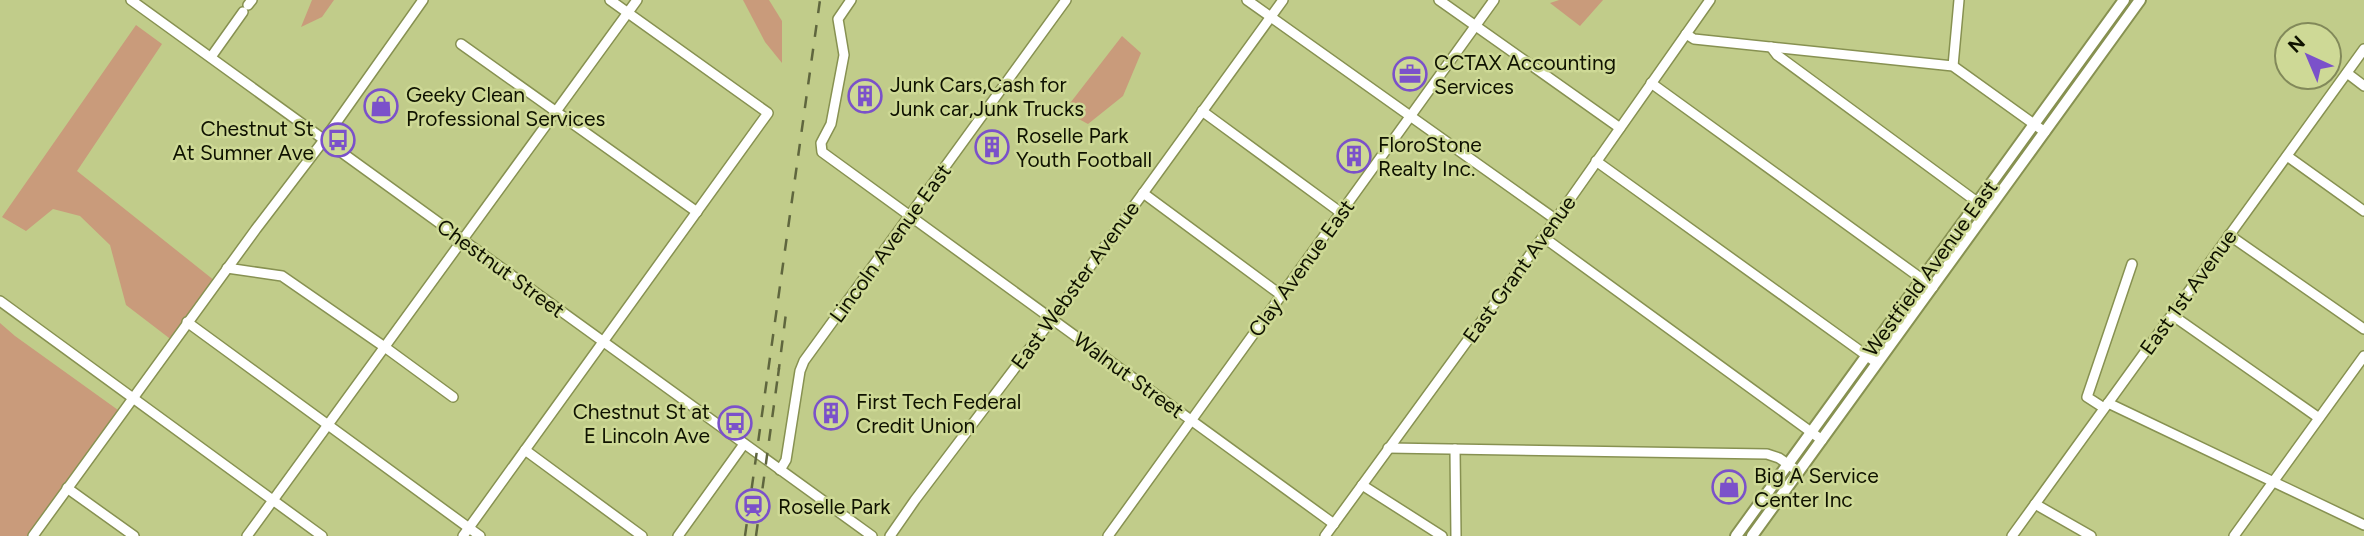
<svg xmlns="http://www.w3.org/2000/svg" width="2364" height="536" font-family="Figtree,sans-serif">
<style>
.green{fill:#c99b7b}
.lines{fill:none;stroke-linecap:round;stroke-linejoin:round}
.minor-casing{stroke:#879151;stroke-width:12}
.major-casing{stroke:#879151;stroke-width:14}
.minor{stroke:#fff;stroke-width:9}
.major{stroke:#fff;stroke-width:10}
.rail{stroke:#5f663e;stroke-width:2.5;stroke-dasharray:12 12;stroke-linecap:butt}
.labels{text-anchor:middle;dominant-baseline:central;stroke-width:5;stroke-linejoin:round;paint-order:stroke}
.poi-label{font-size:21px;fill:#0f1200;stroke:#ced996;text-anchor:start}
.street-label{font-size:21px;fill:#0f1200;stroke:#ced996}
</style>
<rect width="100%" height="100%" fill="#c1cc8a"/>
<!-- green -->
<g class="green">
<polygon points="312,0 334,0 322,17 301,27"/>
<polygon points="743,0 769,0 782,21 782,63 765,42"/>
<polygon points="1559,0 1603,0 1580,26 1550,3"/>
<polygon points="136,25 162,44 77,171 215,281 173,341 126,305 110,245 80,216 53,209 26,231 2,217"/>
<polygon points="1122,36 1141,53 1123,96 1088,124 1064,111"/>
<polygon points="0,323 15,336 118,410 27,536 0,536"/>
</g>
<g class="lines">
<defs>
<g id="minor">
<polyline points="131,0 872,536"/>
<polyline points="851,0 838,19 844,55 831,124 821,143 822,152 1334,524"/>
<polyline points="1247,0 1555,219"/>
<polyline points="1439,0 1620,128"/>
<polyline points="248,5 252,0"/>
<polyline points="1686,34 1694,39 1953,66 2045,132"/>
<polyline points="461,44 697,212"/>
<polyline points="1771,47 1777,55 1988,210"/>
<polyline points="211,57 243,12"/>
<polyline points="1953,66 1959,0"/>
<polyline points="2347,73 2364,86"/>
<polyline points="1651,83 1933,287"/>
<polyline points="1202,111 1340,212"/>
<polyline points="2287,156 2364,211"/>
<polyline points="1596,161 1877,363"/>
<polyline points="1143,193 1281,295"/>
<polyline points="2229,235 2364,329"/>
<polyline points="1543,237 1822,440"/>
<polyline points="227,268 282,276 386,348 453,397"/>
<polyline points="0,301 322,536"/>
<polyline points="2172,315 2319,418"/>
<polyline points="187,322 480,536"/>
<polyline points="2108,403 2364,525"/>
<polyline points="2104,408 2087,397 2132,264"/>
<polyline points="1388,448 1767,454 1779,458 1799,472"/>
<polyline points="1455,449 1456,536"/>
<polyline points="525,450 642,536"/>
<polyline points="780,470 786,460 800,371 804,361 1066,0"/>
<polyline points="1362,485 1442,536"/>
<polyline points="67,488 134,536"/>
<polyline points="2035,504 2091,536"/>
<polyline points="33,536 256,229 324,140 423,0"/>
<polyline points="247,536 637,0"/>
<polyline points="463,536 768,113 610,0"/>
<polyline points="678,536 744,444"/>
<polyline points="890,536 915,500 1052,319 1283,0"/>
<polyline points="1108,536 1494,0"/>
<polyline points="1325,536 1559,215 1710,0"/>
<polyline points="2012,536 2364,49"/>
<polyline points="2234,536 2364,356"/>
</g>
<g id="major">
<polyline points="1736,536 2124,0"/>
<polyline points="1752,536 2140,0"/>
</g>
</defs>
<!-- minor casing -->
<use href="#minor" class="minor-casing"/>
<!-- major casing -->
<use href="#major" class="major-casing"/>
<!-- minor -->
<use href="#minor" class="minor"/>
<!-- major -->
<use href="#major" class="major"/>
<!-- rail -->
<g class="rail">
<polyline points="778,376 786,313"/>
<polyline points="745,536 820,0"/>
<polyline points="756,536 779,368"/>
</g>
</g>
<!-- icons -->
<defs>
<symbol id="office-ring" viewBox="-11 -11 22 22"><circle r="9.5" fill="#ced996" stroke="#7b51ca" stroke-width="1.5"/><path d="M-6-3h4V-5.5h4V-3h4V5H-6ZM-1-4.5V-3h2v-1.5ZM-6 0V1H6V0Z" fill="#7b51ca"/></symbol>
<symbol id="building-ring" viewBox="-11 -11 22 22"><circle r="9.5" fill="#ced996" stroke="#7b51ca" stroke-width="1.5"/><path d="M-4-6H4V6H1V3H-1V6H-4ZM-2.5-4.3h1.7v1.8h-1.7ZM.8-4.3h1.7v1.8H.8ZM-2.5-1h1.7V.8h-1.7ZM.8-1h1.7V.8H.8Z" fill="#7b51ca"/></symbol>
<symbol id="shop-ring" viewBox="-11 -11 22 22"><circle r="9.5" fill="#ced996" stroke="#7b51ca" stroke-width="1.5"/><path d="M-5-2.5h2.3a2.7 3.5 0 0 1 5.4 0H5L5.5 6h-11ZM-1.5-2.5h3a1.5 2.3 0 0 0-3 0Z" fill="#7b51ca"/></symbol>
<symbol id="bus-ring" viewBox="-11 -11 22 22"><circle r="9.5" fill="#ced996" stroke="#7b51ca" stroke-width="1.5"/><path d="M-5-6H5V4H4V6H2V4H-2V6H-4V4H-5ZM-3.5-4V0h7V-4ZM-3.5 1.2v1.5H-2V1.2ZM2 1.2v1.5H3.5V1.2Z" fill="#7b51ca"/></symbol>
<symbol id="station-ring" viewBox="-11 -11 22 22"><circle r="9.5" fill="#ced996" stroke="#7b51ca" stroke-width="1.5"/><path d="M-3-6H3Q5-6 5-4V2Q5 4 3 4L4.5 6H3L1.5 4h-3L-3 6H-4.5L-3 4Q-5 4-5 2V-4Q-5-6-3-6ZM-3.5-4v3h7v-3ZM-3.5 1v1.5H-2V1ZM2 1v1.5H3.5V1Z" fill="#7b51ca"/></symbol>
</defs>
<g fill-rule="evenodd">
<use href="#office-ring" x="1391" y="55" width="38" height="38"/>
<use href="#building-ring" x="846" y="77" width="38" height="38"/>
<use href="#shop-ring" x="362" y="87" width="38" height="38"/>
<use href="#bus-ring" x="319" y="121" width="38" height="38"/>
<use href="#building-ring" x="973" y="128" width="38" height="38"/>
<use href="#building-ring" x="1335" y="137" width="38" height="38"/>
<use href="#building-ring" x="812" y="394" width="38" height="38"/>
<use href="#bus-ring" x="716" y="404" width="38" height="38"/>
<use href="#shop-ring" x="1710" y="468" width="38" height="38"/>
<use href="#station-ring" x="734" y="487" width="38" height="38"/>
</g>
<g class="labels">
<!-- poi labels -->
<g class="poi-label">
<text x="1434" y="62">CCTAX Accounting<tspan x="1434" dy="24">Services</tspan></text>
<text x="890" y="84">Junk Cars,Cash for<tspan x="890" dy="24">Junk car,Junk Trucks</tspan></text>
<text x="406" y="94">Geeky Clean<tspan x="406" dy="24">Professional Services</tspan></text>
<text x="314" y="128" text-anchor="end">Chestnut St<tspan x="314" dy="24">At Sumner Ave</tspan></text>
<text x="1016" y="135">Roselle Park<tspan x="1016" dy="24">Youth Football</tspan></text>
<text x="1378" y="144">FloroStone<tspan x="1378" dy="24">Realty Inc.</tspan></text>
<text x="856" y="401">First Tech Federal<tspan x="856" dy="24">Credit Union</tspan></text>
<text x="710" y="411" text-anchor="end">Chestnut St at<tspan x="710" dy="24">E Lincoln Ave</tspan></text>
<text x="1754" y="475">Big A Service<tspan x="1754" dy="24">Center Inc</tspan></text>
<text x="778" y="506">Roselle Park</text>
</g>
<!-- street labels -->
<g class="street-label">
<text transform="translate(890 243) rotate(-54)">Lincoln Avenue East</text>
<text transform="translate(501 268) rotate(36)">Chestnut Street</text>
<text transform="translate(1301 268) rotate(-54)">Clay Avenue East</text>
<text transform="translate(1930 268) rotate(-54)">Westfield Avenue East</text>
<text transform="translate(1519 269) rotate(-54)">East Grant Avenue</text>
<text transform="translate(1075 285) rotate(-54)">East Webster Avenue</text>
<text transform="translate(2188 292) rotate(-54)">East 1st Avenue</text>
<text transform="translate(1129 375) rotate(36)">Walnut Street</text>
</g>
</g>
<!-- north arrow -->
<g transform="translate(2308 56) rotate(316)"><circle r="33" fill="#ced996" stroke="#82895a" stroke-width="2"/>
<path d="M0-5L12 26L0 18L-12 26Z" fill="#7b51ca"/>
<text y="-10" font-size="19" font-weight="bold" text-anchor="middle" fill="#0f1200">N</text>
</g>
</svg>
